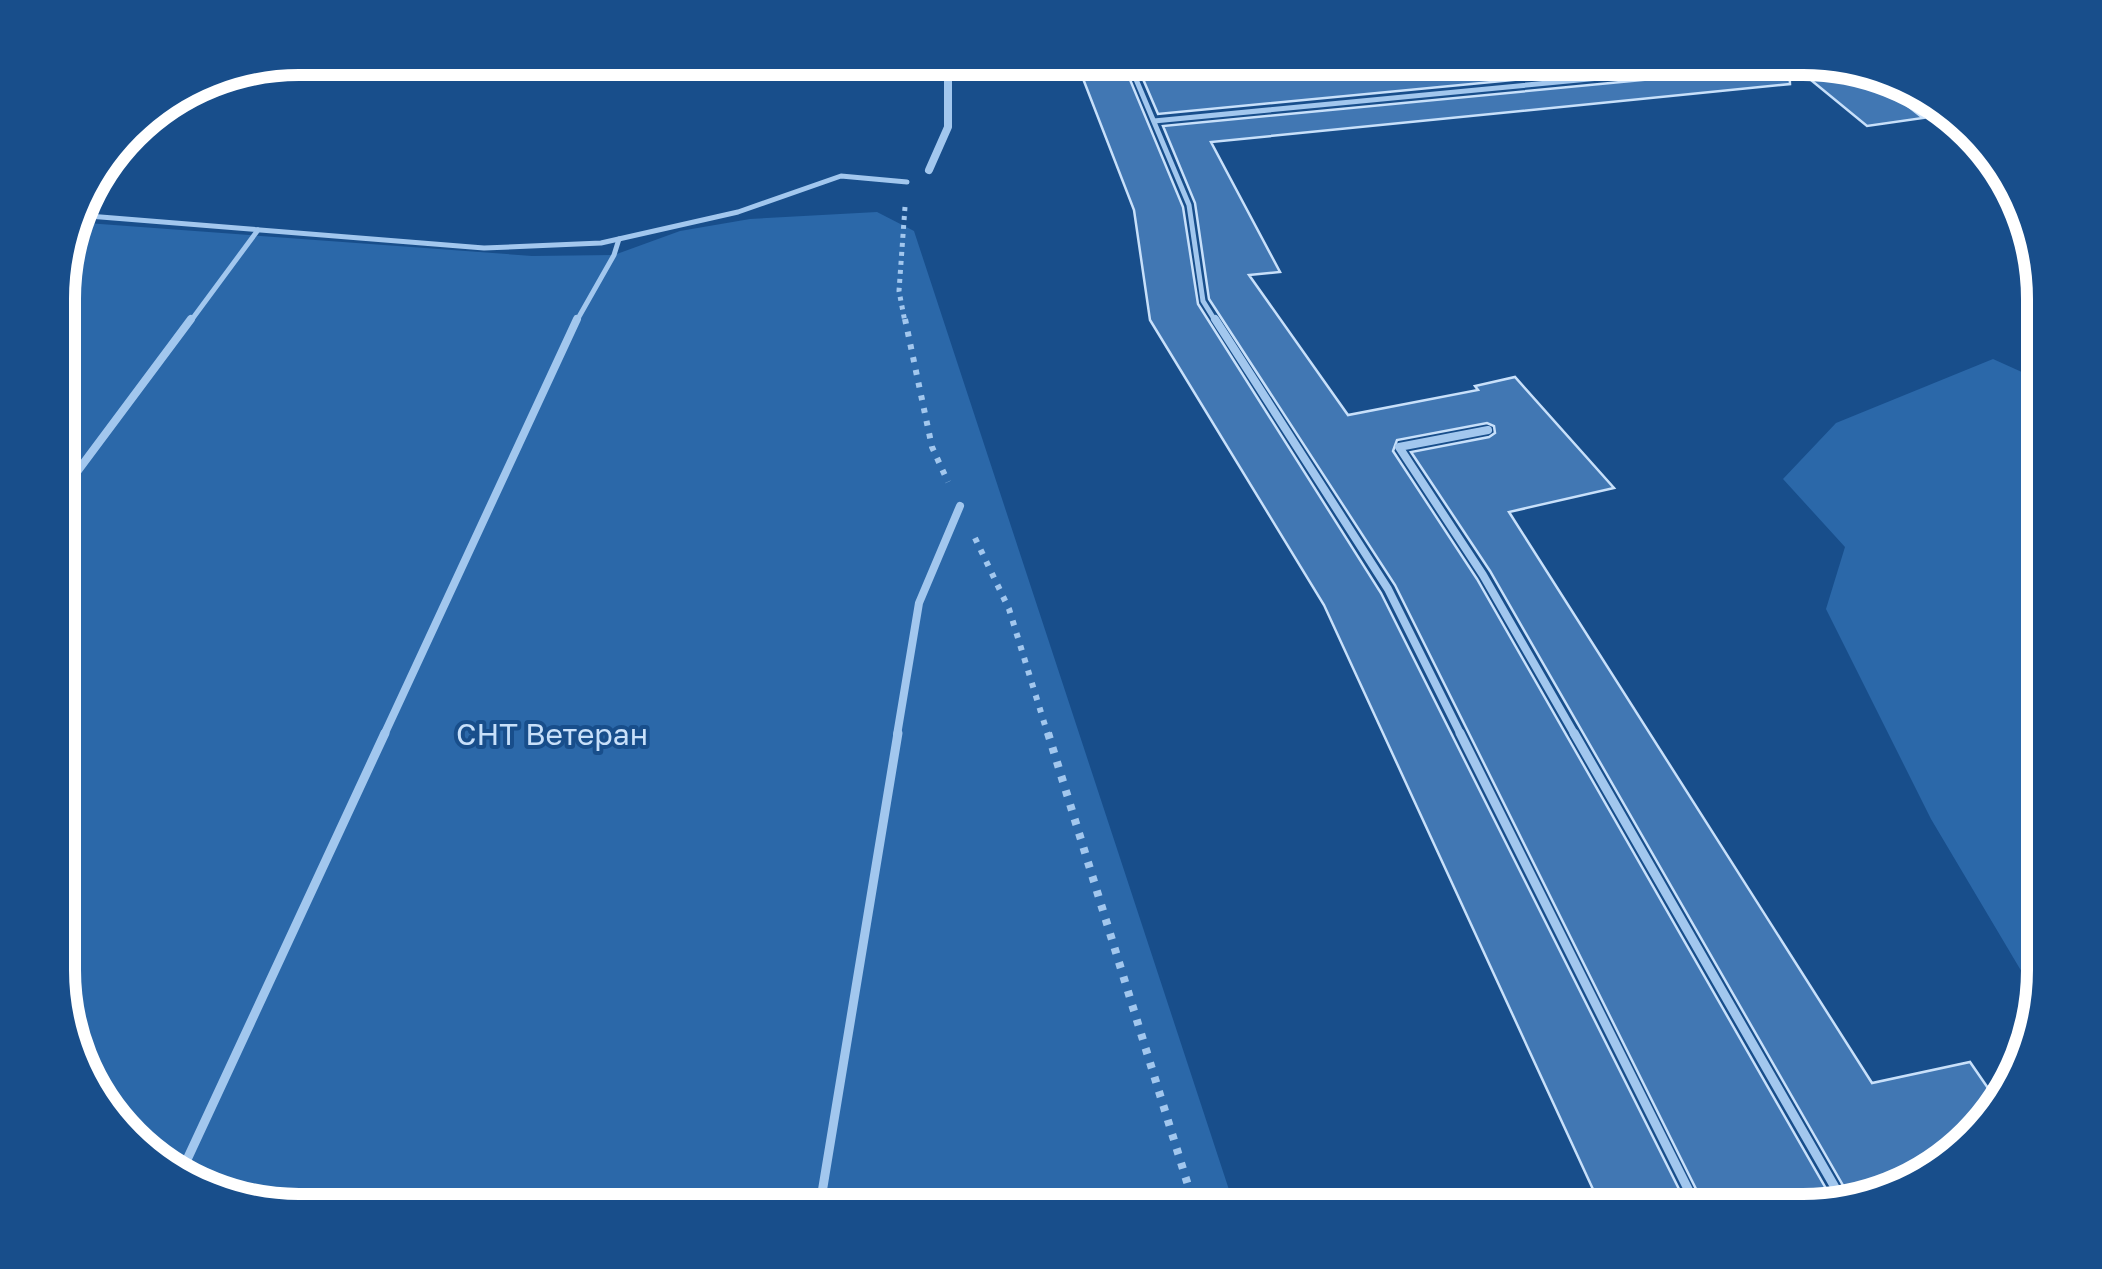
<svg xmlns="http://www.w3.org/2000/svg" width="2102" height="1269" font-family="'Golos Text',sans-serif">
<style>
.green{fill:#2b68a9}
.building{fill:#4177b3;stroke:#c8e0fa;stroke-width:2.5}
.lines{fill:none;stroke-linecap:round;stroke-linejoin:round}
.path-far2{stroke:#a2c7ee;stroke-width:5;stroke-dasharray:4 5;stroke-linecap:butt}
.path-far1{stroke:#a2c7ee;stroke-width:6;stroke-dasharray:5 8;stroke-linecap:butt}
.path{stroke:#a2c7ee;stroke-width:8;stroke-dasharray:6 9;stroke-linecap:butt}
.service-far2{stroke:#a2c7ee;stroke-width:5}
.service-far1{stroke:#a2c7ee;stroke-width:8}
.service{stroke:#a2c7ee;stroke-width:9}
.minor{stroke:#a2c7ee;stroke-width:8}
.labels{text-anchor:middle;dominant-baseline:central;stroke-width:8;stroke-linejoin:round;paint-order:stroke}
.park-label{font-size:30px;fill:#c8e0fa;stroke:#184e8b}
.rim{fill:none;stroke:#fff;stroke-width:12}
</style>
<rect width="100%" height="100%" fill="#184e8b"/>
<!-- green -->
<g class="green">
<polygon points="877,212 914,231 1236,1211 298,1211 178,1179 98,1104 60,1001 59,268 73,222 532,256 614,255 680,231 750,219"/>
<polygon points="1993,359 2044,382 2044,985 2039,1001 1931,819 1826,609 1845,547 1783,479 1836,423"/>
</g>
<!-- building -->
<g class="building">
<polygon points="1075,58 1121,58 1183,207 1198,304 1381,593 1690,1211 1603,1211 1324,605 1150,320 1134,210"/>
<polygon points="1134,58 1237,58 1138,67"/>
<polygon points="1303,58 1804,58 1869,75 1923,118 1867,126 1789,62 1790,84 1211,142 1280,272 1249,275 1348,415 1478,390 1475,386 1515,377 1614,488 1509,512 1872,1083 1970,1062 1999,1104 1924,1179 1852,1201 1490,571 1411,452 1489,437 1495,433 1494,426 1487,423 1397,440 1393,451 1477,579 1836,1206 1818,1211 1707,1211 1395,585 1209,299 1195,203 1163,126 1736,71 1741,62 1734,59 1158,114 1143,79 1298,64"/>
</g>
<g class="lines">
<!-- path-far2 -->
<polyline class="path-far2" points="905,207 899,291 905,322"/>
<!-- path-far1 -->
<g class="path-far1">
<polyline points="905,319 932,447 948,482"/>
<polyline points="975,538 1009,609 1048,735"/>
</g>
<!-- path -->
<polyline class="path" points="1048,733 1196,1211"/>
<!-- service-far2 -->
<g class="service-far2">
<polyline points="1127,58 1189,205 1203,301 1216,322"/>
<polyline points="948,73 961,58"/>
<polyline points="1133,74 1297,58"/>
<polyline points="1154,121 1735,65"/>
<polyline points="76,215 484,248 601,243 738,212 841,176 907,182"/>
<polyline points="190,322 258,230"/>
<polyline points="576,322 614,255 619,239"/>
</g>
<!-- service-far1 -->
<g class="service-far1">
<polyline points="1215,319 1388,589 1461,735"/>
<polyline points="1488,430 1399,447 1483,575 1575,735"/>
<polyline points="59,496 191,319"/>
<polyline points="384,735 577,319"/>
<polyline points="897,735 919,603 960,506"/>
</g>
<!-- service -->
<g class="service">
<polyline points="1460,733 1699,1211"/>
<polyline points="1574,733 1844,1203"/>
<polyline points="178,1179 385,733"/>
<polyline points="819,1211 898,733"/>
</g>
<!-- minor -->
<polyline class="minor" points="929,170 948,127 948,58"/>
</g>
<g class="labels">
<!-- park labels -->
<g class="park-label">
<text x="552" y="734">СНТ Ветеран</text>
</g>
</g>
<!-- crop -->
<path d="M0 0H2102V1269H0ZM299 75H1803A224 224 0 0 1 2027 299V970A224 224 0 0 1 1803 1194H299A224 224 0 0 1 75 970V299A224 224 0 0 1 299 75Z" fill="#184e8b" fill-rule="evenodd"/>
<path class="rim" d="M299 75H1803A224 224 0 0 1 2027 299V970A224 224 0 0 1 1803 1194H299A224 224 0 0 1 75 970V299A224 224 0 0 1 299 75Z"/>
</svg>
